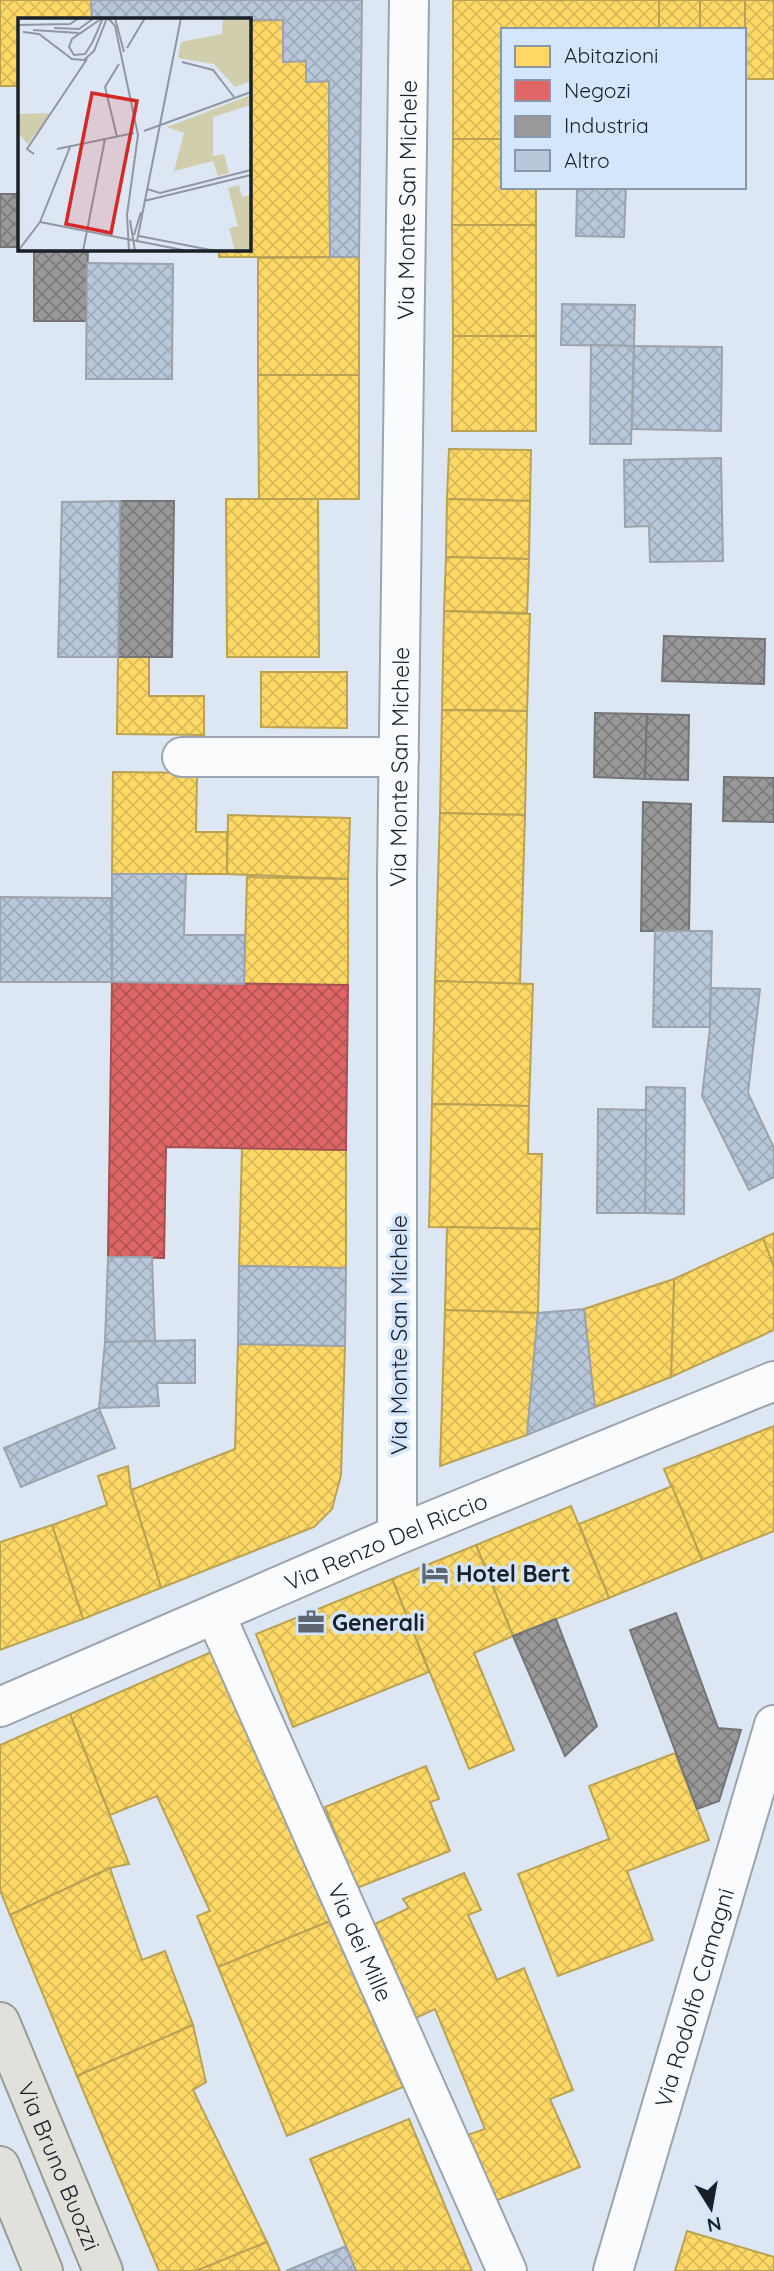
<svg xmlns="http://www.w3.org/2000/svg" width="774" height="2271" font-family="Quicksand,sans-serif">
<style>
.homes{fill:url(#homes-cross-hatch);stroke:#baa253;stroke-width:2}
.shops{fill:url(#shops-cross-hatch);stroke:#a45153;stroke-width:2}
.industry{fill:url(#industry-cross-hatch);stroke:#737577;stroke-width:2}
.building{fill:url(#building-cross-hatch);stroke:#9ca3ad;stroke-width:2}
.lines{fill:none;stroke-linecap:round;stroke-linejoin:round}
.minor-casing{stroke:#9ca4ad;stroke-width:42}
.major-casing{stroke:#999b94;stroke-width:42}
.minor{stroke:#fafbfd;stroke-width:38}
.major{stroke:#e1e1db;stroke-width:38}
.labels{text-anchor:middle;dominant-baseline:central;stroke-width:7;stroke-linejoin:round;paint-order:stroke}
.street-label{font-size:23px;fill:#192028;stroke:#d4e6fc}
.poi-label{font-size:23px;font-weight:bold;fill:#192028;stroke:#d4e6fc;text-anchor:start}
.inset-road{fill:none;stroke:#8f97a2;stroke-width:2}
.view{fill:#d62828;fill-opacity:0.15;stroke:#d62828;stroke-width:3.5}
.inset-edge{fill:none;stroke:#192028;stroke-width:3.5}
</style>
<defs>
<pattern id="homes-cross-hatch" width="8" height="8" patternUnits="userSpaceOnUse" patternTransform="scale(1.75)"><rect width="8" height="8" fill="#ffd966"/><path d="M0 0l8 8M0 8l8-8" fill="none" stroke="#daba58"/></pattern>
<pattern id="shops-cross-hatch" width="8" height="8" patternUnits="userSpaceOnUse" patternTransform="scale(1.75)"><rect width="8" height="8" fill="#e06666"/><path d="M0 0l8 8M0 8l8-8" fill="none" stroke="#b55454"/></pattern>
<pattern id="industry-cross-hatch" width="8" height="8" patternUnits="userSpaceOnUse" patternTransform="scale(1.75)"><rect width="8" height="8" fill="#999"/><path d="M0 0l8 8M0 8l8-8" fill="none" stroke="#7c7c7d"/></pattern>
<pattern id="building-cross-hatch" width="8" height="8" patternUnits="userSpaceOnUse" patternTransform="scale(1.75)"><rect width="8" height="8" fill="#b8c7da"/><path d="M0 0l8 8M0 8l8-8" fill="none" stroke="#9eabbb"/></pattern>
</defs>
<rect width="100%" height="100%" fill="#dde7f3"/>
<!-- homes -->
<g class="homes">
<polygon points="0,0 91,0 92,19 19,19 19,86 0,86"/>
<polygon points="453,0 659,0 659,30 503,30 503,139 453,139"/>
<rect x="659" y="0" width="41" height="30"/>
<polygon points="700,0 745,0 745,79 744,30 700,30"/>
<rect x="745" y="0" width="29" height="79"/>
<polygon points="283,20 283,62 306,61 306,82 329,81 330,257 219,257 219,248 248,248 248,21"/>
<polygon points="453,139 503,139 503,187 536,187 536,225 452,225"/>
<polygon points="452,225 536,225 536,336 453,336"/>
<polygon points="359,257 359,375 258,375 258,258"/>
<polygon points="453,336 536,336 536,431 452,431"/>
<polygon points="258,375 359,375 359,499 259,499"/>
<polygon points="449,449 531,450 530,501 447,499"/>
<polygon points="226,499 318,499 319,657 227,657"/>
<polygon points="447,499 530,501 529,559 446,557"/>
<polygon points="446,557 529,559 527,613 444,611"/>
<polygon points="444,611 530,614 527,711 442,710"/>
<polygon points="118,657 149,657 149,696 204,696 204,735 117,734"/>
<polygon points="261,672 347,672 347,728 261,727"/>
<polygon points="442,710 527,711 525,815 440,813"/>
<polygon points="113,772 197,773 196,832 227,832 227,874 112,874"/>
<polygon points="440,813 525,815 520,984 435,981"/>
<polygon points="228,815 350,818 348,879 227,874"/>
<polygon points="247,877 348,879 348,985 244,984"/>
<polygon points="435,981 533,984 529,1106 432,1104"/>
<polygon points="432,1104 529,1106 528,1154 542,1154 540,1229 429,1227"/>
<polygon points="242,1148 346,1150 346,1268 239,1266"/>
<polygon points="447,1227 540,1229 538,1313 445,1310"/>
<polygon points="774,1233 774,1268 763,1238"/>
<polygon points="763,1238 774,1268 774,1330 671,1377 674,1279"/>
<polygon points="674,1279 671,1377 595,1407 584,1309"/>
<polygon points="445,1310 538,1313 527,1435 440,1466"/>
<polygon points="238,1344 345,1346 341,1475 332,1509 314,1527 161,1588 131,1490 235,1449"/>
<polygon points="774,1426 774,1531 702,1560 664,1469"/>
<polygon points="128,1466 131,1490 161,1588 83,1619 52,1525 107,1505 98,1476"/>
<polygon points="672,1486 702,1560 609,1598 579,1524"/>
<polygon points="571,1506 609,1598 513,1636 476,1545"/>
<polygon points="52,1525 83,1619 0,1650 0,1542"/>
<polygon points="476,1545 513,1636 474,1653 514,1750 469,1769 392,1579"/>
<polygon points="392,1579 429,1672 293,1727 256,1634"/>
<polygon points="211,1652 330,1921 218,1967 197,1916 210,1911 157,1796 110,1815 70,1714"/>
<polygon points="70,1714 129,1864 110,1868 10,1915 0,1890 0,1745"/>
<polygon points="675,1753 709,1840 627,1871 653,1940 558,1976 518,1874 609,1839 589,1786"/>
<polygon points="426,1766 439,1799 430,1802 450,1851 357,1888 325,1807"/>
<polygon points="110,1868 142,1960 165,1951 193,2025 77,2076 10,1915"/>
<polygon points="464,1873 481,1910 468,1915 497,1980 524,1968 573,2090 550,2099 580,2167 485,2205 459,2138 485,2129 435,2009 416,2018 375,1924 409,1908 403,1899"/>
<polygon points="330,1921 403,2087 287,2136 218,1967"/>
<polygon points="193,2025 206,2082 193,2090 267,2242 196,2271 159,2271 77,2076"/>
<polygon points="409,2119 472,2271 356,2271 346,2246 310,2159"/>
<polygon points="687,2231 774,2257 774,2271 675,2271"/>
<polygon points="267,2242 280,2271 196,2271"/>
</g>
<!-- shops -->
<polygon class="shops" points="112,982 348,985 346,1150 166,1147 164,1258 108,1257"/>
<!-- industry -->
<g class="industry">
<rect x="0" y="194" width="19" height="53"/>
<polygon points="34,248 88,248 86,321 34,321"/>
<polygon points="120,501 174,501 172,657 118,657"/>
<polygon points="664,636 765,639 764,684 662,681"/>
<polygon points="595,713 647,714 645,779 594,777"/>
<polygon points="647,714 689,715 688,780 645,779"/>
<polygon points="724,777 774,778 774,822 723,821"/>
<polygon points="643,802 691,804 689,931 641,931"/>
<polygon points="676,1613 718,1728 741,1730 719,1801 697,1809 630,1630"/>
<polygon points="556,1619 597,1726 565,1756 513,1636"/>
</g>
<!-- building -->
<g class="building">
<polygon points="91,0 362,0 359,257 330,257 329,81 306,82 306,61 283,62 283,20 92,19"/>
<polygon points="577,187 626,187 624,237 576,236"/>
<polygon points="87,263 173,264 172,379 86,379"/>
<polygon points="562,304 635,305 634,346 561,345"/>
<polygon points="591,345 634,346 631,444 590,444"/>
<polygon points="634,346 722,347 721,431 632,429"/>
<polygon points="721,458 723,561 650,562 649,526 625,527 624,460"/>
<polygon points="120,501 118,657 58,657 62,502"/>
<polygon points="112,874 186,874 184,935 245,935 244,984 112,982"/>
<polygon points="0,897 111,898 112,982 0,982"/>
<polygon points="655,931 712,931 710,1027 653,1027"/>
<polygon points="711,988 760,989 748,1093 774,1148 774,1177 749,1190 702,1096 710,1027"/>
<polygon points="646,1087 685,1088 684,1214 645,1213"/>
<polygon points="598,1109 646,1110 645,1213 597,1213"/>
<polygon points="108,1257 152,1257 155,1342 105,1342"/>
<polygon points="239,1266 346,1268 345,1346 238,1344"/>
<polygon points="584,1309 595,1407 527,1435 538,1313"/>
<polygon points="195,1340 195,1383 157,1383 159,1406 99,1408 105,1342"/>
<polygon points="99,1408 115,1448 21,1487 4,1448"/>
<polygon points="346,2246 356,2271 286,2271"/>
</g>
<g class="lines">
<defs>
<g id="minor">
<polyline points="182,757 399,757"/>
<path id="s1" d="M397,1535V876L409,0"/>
<path id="s2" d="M215,1614L507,2271"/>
<path id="s3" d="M0,1707L397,1535L774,1381"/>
<path id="s4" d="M613,2271L774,1725"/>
</g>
<g id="major">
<path id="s5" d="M0,2022L103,2271"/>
<polyline points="0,2166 43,2271"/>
</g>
</defs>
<!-- minor casing -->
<use href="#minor" class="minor-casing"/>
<!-- major casing -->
<use href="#major" class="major-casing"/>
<!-- minor -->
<use href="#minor" class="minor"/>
<!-- major -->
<use href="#major" class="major"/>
</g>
<!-- icons -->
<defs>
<symbol id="hotel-bare" viewBox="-9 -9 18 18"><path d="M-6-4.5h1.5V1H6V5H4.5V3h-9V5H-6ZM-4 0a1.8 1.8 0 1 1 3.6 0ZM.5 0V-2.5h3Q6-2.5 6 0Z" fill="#5e666f" stroke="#d4e6fc" stroke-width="2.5" paint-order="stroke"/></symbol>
<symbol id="office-bare" viewBox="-9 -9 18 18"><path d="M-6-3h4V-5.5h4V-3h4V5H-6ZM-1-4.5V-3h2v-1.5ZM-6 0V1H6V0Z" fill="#5e666f" stroke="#d4e6fc" stroke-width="2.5" paint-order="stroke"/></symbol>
</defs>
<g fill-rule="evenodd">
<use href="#hotel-bare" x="416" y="1554" width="38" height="38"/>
<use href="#office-bare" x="292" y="1603" width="38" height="38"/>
</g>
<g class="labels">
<!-- street labels -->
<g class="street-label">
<text stroke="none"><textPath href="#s1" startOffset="1335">Via Monte San Michele</textPath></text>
<text stroke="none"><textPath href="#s1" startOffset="768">Via Monte San Michele</textPath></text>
<text transform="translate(398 1335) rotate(-90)">Via Monte San Michele</text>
<text stroke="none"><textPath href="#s3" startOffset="420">Via Renzo Del Riccio</textPath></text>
<text stroke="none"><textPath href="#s2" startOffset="359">Via dei Mille</textPath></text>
<text stroke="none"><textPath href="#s4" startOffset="285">Via Rodolfo Camagni</textPath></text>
<text stroke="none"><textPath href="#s5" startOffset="156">Via Bruno Buozzi</textPath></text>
</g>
<!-- poi labels -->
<g class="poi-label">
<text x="456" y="1573">Hotel Bert</text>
<text x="332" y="1622">Generali</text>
</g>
</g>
<!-- overview -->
<g transform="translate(18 18)">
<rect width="233" height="233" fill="#dde7f3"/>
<path d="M205,0H233V63L217,69L196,46L160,40L163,24L204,16ZM233,77V87L195,99V138L206,136L211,155L200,158L195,143L156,153L166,115L149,109ZM33,95L10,126L0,115V96ZM221,167L224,179L233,177V233H217L211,210L220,208L210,170Z" fill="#d1cead"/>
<path class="inset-road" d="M85,0L81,9L80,12L74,25L67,36L56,37L51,29L54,21L83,1H86L88,0L92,2L97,8L120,117L109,197L111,233M97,0L106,34M0,7L52,6L61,0M36,10L61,11L76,0M15,12L61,15M5,14L21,16L54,41L66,42L76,33L89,0M109,30L127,0M164,44L195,52L216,79M126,113L233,74M99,119L87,69L101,46M39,131L116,115M16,136L9,131L69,41M129,171L142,175L233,152M126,183L233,157M112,202L117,233M22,204L170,233M116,217L123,194M121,218L198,233M119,223L163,0M0,233L22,204L52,129M65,233L87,121"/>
<path class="view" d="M74,75L119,83L93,215L48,206Z"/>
<rect width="233" height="233" class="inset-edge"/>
</g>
<!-- legend -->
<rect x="501" y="28" width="245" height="161" fill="#d4e6fc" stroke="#8997a7" stroke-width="2"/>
<rect x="515" y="46" width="35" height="21" fill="#ffd966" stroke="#8997a7" stroke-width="2"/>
<text x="564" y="63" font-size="21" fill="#192028">Abitazioni</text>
<rect x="515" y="80" width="35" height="21" fill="#e06666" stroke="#8997a7" stroke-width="2"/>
<text x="564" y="98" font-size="21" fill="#192028">Negozi</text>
<rect x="515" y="116" width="35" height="21" fill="#999999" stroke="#8997a7" stroke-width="2"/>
<text x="564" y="133" font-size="21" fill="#192028">Industria</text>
<rect x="515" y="150" width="35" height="21" fill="#b8c7da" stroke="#8997a7" stroke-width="2"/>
<text x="564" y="168" font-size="21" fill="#192028">Altro</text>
<!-- north arrow -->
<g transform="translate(711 2208) rotate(169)" stroke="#d4e6fc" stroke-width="5" paint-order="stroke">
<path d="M0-5L12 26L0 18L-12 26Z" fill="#192028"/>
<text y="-10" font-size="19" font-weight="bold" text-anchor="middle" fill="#192028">N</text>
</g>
</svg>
